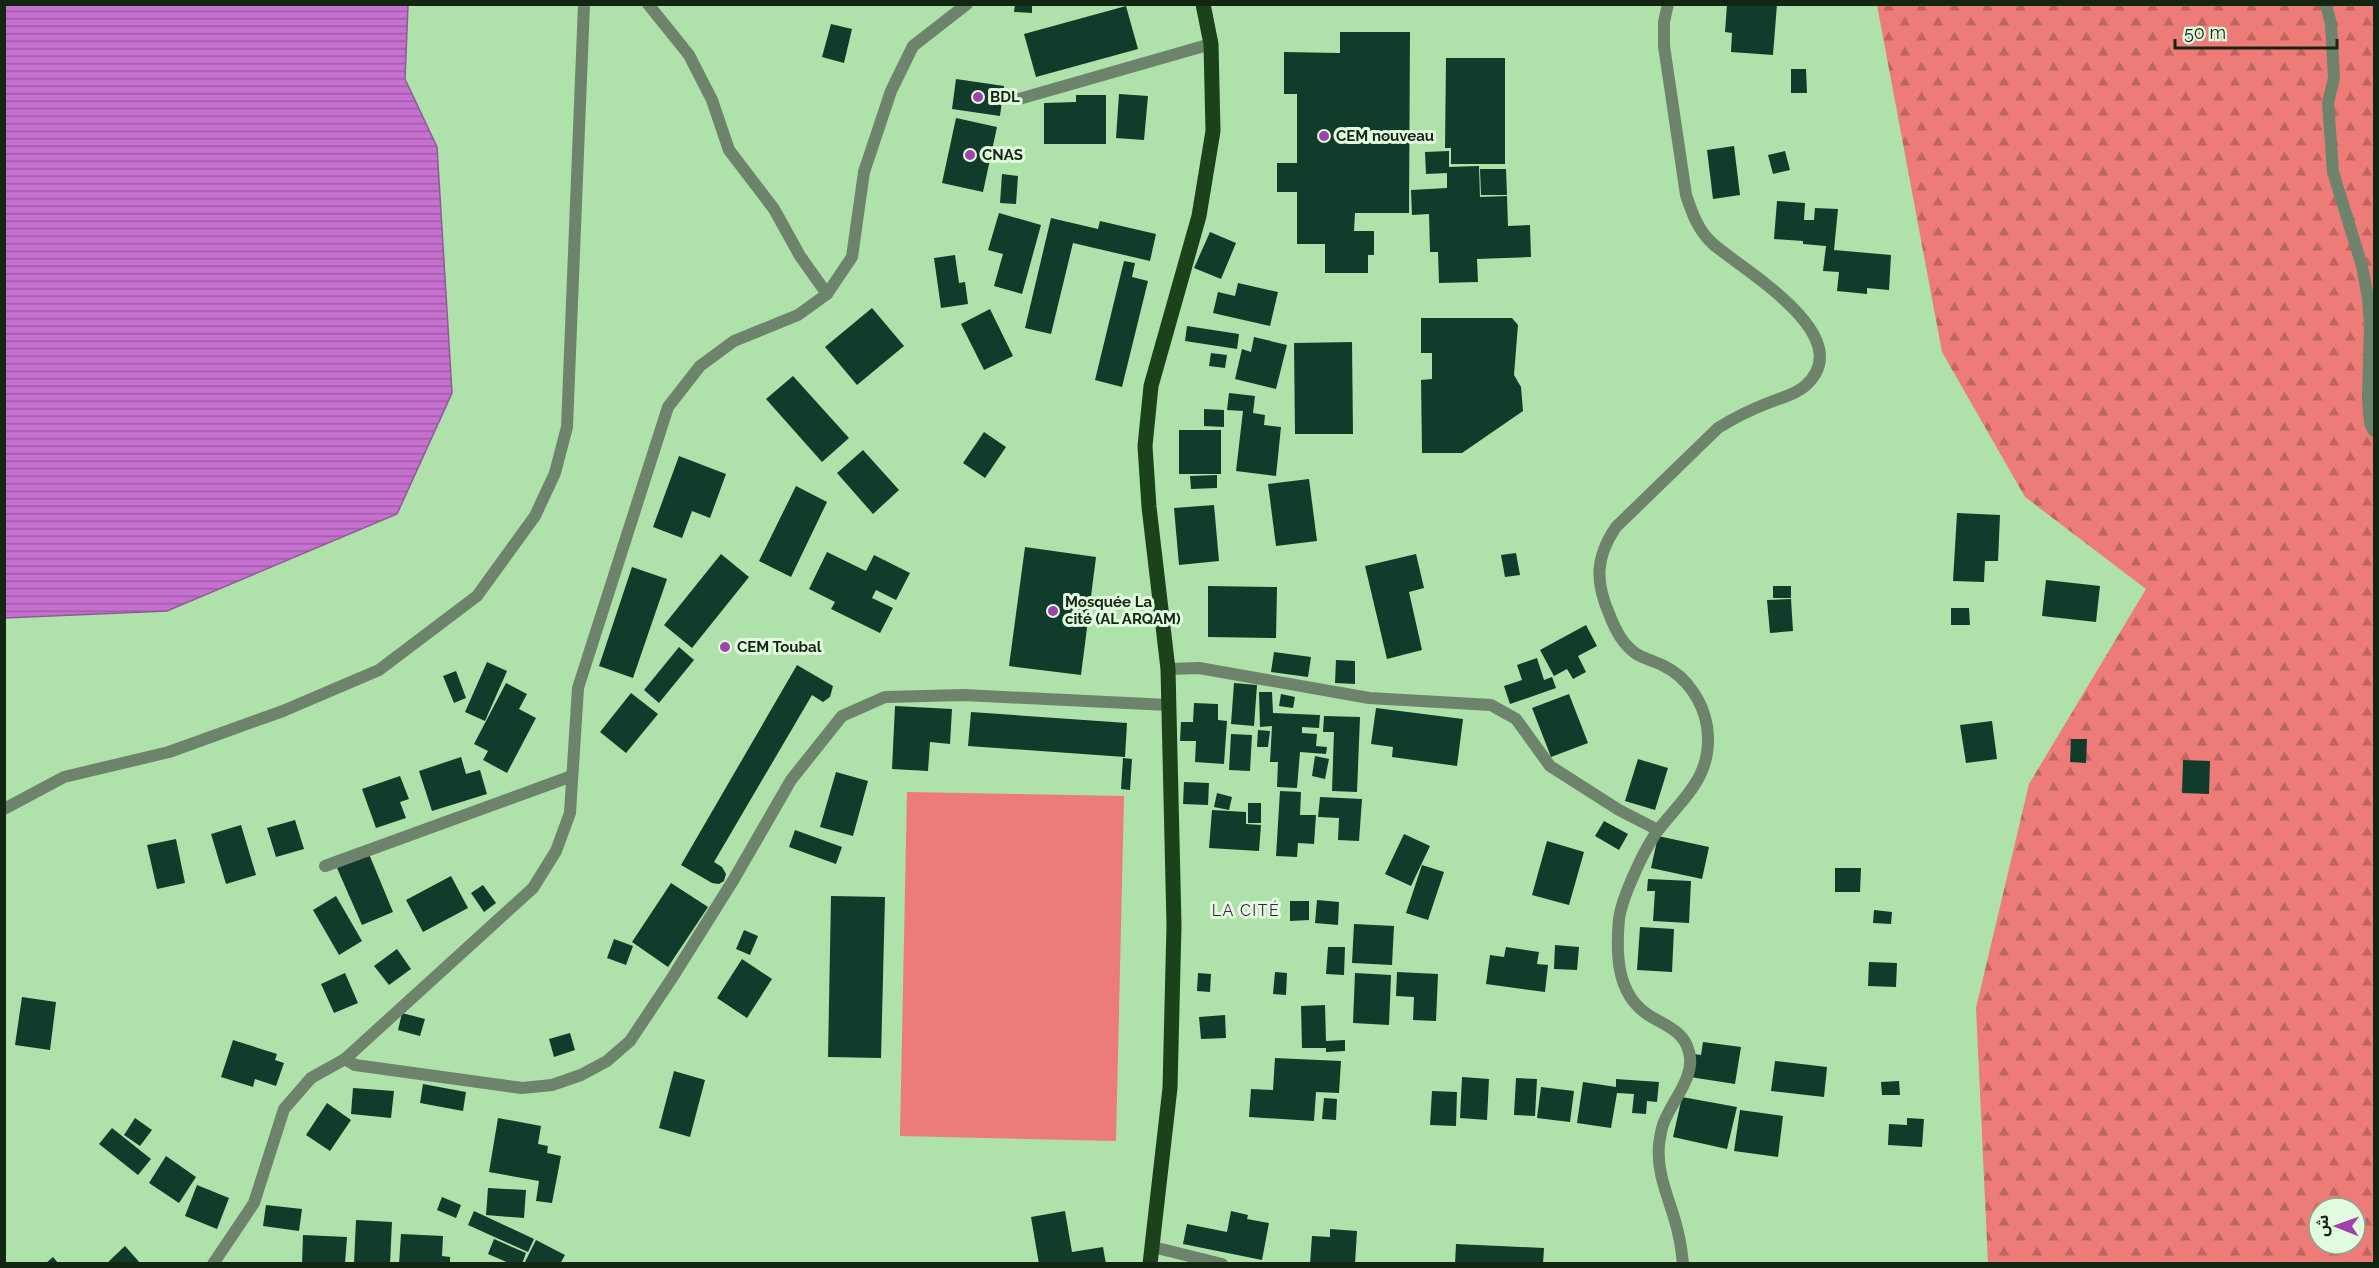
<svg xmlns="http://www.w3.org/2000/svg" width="2379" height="1268" font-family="Raleway,'Noto Sans Arabic',sans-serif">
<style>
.green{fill:#ed7b77}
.forest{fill:url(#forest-firs);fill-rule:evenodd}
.water{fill:url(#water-rules);stroke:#905a97;stroke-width:1.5}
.building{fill:#113c2b}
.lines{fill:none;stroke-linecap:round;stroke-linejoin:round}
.service{stroke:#6e836c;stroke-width:12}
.minor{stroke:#6e836c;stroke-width:12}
.tertiary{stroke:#6e836c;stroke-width:12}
.primary{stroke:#1b421a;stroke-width:15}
.poi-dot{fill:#a042ac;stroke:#e1fcdf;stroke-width:2}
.labels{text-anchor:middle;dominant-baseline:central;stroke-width:6;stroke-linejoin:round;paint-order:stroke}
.poi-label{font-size:15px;font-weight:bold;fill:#122611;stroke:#e1fcdf;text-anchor:start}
.neighbourhood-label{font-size:16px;letter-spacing:1.5px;fill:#491c4e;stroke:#e1fcdf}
</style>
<defs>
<pattern id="forest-firs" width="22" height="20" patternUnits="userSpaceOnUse" patternTransform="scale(1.5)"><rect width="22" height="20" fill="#ed7b77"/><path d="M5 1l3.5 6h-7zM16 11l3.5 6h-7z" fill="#bf6560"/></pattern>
<pattern id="water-rules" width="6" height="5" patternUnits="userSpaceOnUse" patternTransform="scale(1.5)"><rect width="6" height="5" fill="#c670d0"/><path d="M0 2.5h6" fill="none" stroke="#9f5ca7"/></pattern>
</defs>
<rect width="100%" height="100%" fill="#aee2aa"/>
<!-- green -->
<polygon class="green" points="907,792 1124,796 1116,1141 900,1136"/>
<!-- forest -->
<path class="forest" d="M1877,5H2374V1263H1988L1976,1008L2029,784L2146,589L2025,497L1942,352ZM2319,1208H2355V1244H2319Z"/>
<!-- water -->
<polygon class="water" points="4,5 408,5 405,79 437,147 452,393 397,514 167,611 5,618"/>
<!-- building -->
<g class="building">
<polygon points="1015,4 1032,4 1032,13 1014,12"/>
<polygon points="1727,4 1777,4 1773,55 1731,52 1732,33 1725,32"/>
<polygon points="1126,6 1138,49 1036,77 1024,34"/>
<polygon points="831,24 852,29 844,63 822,57"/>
<polygon points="1340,32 1410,32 1409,213 1355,213 1354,231 1374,231 1374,255 1368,255 1368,273 1325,273 1325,244 1297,244 1297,192 1277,192 1277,163 1297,163 1297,94 1284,94 1284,52 1340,53"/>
<polygon points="1446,58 1505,58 1505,164 1451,164 1451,148 1445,148"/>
<polygon points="1791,69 1806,69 1807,93 1791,93"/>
<polygon points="956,79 1004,86 1000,116 952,109"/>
<polygon points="1119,94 1148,96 1144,140 1116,138"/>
<polygon points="1076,95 1106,95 1106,144 1044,144 1044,103 1076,102"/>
<polygon points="956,118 997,127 983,192 942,183"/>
<polygon points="1734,146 1740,195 1713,199 1707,150"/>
<polygon points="1449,151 1449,167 1479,166 1480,197 1507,196 1508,226 1530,225 1531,257 1477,259 1478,282 1439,283 1438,252 1430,252 1429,214 1412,215 1411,190 1447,188 1447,173 1426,174 1425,152"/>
<polygon points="1785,151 1790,170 1773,174 1768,155"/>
<polygon points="1480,169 1506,169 1507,195 1481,195"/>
<polygon points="1002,174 1018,176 1016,204 1000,203"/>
<polygon points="1777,201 1805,203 1804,220 1814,220 1815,208 1838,209 1834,250 1891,255 1889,290 1867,288 1867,294 1837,291 1839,272 1823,271 1826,246 1803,244 1803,241 1774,239"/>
<polygon points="999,213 1041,225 1022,294 994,286 1003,254 988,250"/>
<polygon points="1051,218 1098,229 1100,221 1156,234 1150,261 1073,243 1051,334 1025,328"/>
<polygon points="1210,232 1236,243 1221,279 1194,268"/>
<polygon points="955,255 959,283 965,282 968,304 941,308 934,258"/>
<polygon points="1124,261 1135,263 1132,277 1148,281 1122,387 1095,380"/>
<polygon points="1238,283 1278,292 1270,326 1213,313 1218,292 1235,296"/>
<polygon points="872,308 904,346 857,385 825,347"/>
<polygon points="990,309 1013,356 984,370 961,324"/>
<polygon points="1421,318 1512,318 1518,325 1514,375 1521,387 1523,411 1462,453 1422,453 1421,380 1432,379 1432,353 1421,353"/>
<polygon points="1187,326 1239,334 1237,349 1185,341"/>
<polygon points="1254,337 1287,345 1276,389 1235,379 1242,349 1251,352"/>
<polygon points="1352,342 1353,434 1295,434 1294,343"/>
<polygon points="1211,353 1227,355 1225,368 1209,366"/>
<polygon points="793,376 849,438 822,462 766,399"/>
<polygon points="1229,393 1255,396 1253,413 1265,415 1264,425 1281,427 1276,476 1236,471 1243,411 1227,410"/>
<polygon points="1204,409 1224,410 1224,427 1204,426"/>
<rect x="1179" y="430" width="42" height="44"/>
<polygon points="984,432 1006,447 985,478 963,463"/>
<polygon points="863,450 899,490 873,514 837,473"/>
<polygon points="679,456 726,474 710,518 692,511 682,538 653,527"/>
<polygon points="1217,475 1217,488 1191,489 1190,476"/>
<polygon points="1309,479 1317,541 1276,546 1268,484"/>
<polygon points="796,486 827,502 791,577 759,561"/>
<polygon points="1214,505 1219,561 1179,565 1174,508"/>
<polygon points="1957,513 2000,515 1998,561 1985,561 1984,582 1953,581"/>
<polygon points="1025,547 1096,557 1081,675 1009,666"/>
<polygon points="827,552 866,571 874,555 910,573 896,600 876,590 872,598 893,608 880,633 831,609 835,602 809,589"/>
<polygon points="1516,553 1520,575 1505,577 1501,555"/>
<polygon points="721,554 749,577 692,648 664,625"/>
<polygon points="1416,554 1424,588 1409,592 1422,650 1387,659 1365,566"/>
<polygon points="632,567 667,579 633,678 599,666"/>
<polygon points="2046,580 2100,586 2096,622 2042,616"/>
<polygon points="1208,586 1277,587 1276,638 1208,637"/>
<rect x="1773" y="586" width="18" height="12"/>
<polygon points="1791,599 1793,631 1770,633 1767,600"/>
<polygon points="1951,608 1969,608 1970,625 1951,625"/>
<polygon points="1586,625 1597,646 1578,656 1586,672 1573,679 1567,669 1554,676 1540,650"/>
<polygon points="679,647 694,660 659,703 644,690"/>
<polygon points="1274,652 1311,657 1308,677 1271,672"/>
<polygon points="1537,658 1544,680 1552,677 1556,688 1510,704 1504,686 1522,680 1517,665"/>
<polygon points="1336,660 1355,661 1355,684 1335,683"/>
<polygon points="487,662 507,671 485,721 465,712"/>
<polygon points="797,665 833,686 830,697 823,702 812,695 714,862 722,867 726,874 724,881 719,884 712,883 681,865"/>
<polygon points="456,671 466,698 454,703 443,676"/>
<polygon points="506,683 527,694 519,709 536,718 507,773 483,760 488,751 474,744"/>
<polygon points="1234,683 1257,685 1254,726 1231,724"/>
<polygon points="1259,692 1272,692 1273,713 1320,715 1319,728 1302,727 1302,733 1317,734 1316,746 1327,747 1326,754 1300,752 1297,788 1277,787 1278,762 1270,762 1272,726 1260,727"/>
<polygon points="631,693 658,714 626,753 600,732"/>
<polygon points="1281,694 1295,697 1293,708 1279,706"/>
<polygon points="1569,694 1588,743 1551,757 1532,708"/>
<polygon points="1194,703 1218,704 1218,720 1227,721 1224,764 1195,762 1196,741 1180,741 1181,722 1193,722"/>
<polygon points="895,706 952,709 950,744 930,742 928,771 892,769"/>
<polygon points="1376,708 1463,719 1457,766 1392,757 1393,747 1371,744"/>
<polygon points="971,712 1127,723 1125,757 968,746"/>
<polygon points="1324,716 1360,717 1357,792 1332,791 1334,732 1323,732"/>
<polygon points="1992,721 1997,759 1966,763 1960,725"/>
<polygon points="1258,730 1270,731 1268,747 1257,747"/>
<polygon points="1231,734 1252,735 1250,771 1229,770"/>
<polygon points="2071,739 2087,739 2086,763 2070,762"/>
<polygon points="1315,756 1329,759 1325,779 1312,776"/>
<polygon points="461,757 466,774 480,770 487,794 432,811 419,771"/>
<polygon points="1123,758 1132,759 1130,790 1121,789"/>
<polygon points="1638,759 1668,768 1655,810 1625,801"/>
<polygon points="2183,760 2210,761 2209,794 2182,793"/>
<polygon points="836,772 868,781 853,836 820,827"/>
<polygon points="400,776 409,799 400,802 406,818 376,828 362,789"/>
<polygon points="1184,782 1209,783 1208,805 1183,804"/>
<polygon points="1280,791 1301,792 1300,815 1316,815 1314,844 1298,843 1297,857 1276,856"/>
<polygon points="1217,793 1232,797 1229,810 1214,807"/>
<polygon points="1320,797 1362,799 1359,841 1338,840 1339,818 1318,817"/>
<rect x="1248" y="803" width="13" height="20"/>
<polygon points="1212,810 1246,812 1246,824 1261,825 1259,851 1209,848"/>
<polygon points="295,820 304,849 276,857 267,828"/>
<polygon points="1604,821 1628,834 1619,850 1595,836"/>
<polygon points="241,825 256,875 226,884 211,834"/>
<polygon points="795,830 842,847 836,864 789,847"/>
<polygon points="1404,834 1430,846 1411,886 1385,874"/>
<polygon points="1658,836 1709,847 1702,879 1651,868"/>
<polygon points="176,839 185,883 157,889 147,845"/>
<polygon points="1547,841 1584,852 1569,905 1532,895"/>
<polygon points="369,854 393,912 362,925 337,868"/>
<polygon points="1422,865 1444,872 1428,920 1406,913"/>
<polygon points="1835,868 1861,868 1860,892 1835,892"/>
<polygon points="451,876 468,908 423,932 406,900"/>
<polygon points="1648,879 1691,881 1689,923 1653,921 1655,891 1647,891"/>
<polygon points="671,883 708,907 668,967 632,942"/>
<polygon points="483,885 496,903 484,912 471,893"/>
<polygon points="336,896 362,941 339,955 313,910"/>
<polygon points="831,896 885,897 881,1058 828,1057"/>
<polygon points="1317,900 1339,902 1338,925 1315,923"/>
<polygon points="1290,901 1309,901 1309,920 1290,921"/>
<polygon points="1874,910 1892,912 1891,924 1873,923"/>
<polygon points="1354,924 1394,926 1392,965 1352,963"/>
<polygon points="1640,927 1674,929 1672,972 1637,970"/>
<polygon points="744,930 758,936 750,955 736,949"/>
<polygon points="614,939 633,946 626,965 607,958"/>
<polygon points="1555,945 1579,947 1577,970 1554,969"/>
<polygon points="1328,947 1345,947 1344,975 1326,974"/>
<polygon points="1506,947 1539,952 1537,964 1548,965 1545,992 1486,984 1490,955 1504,957"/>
<polygon points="397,949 411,969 389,985 374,966"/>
<polygon points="742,959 772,979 747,1018 717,998"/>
<polygon points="1869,962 1897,963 1896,987 1868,986"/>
<polygon points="1275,972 1287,973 1286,995 1273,994"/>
<polygon points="1397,972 1438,974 1436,1021 1413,1020 1414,997 1396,996"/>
<polygon points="345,973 358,1003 334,1013 321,984"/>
<polygon points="1198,973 1211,974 1210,992 1197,991"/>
<polygon points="1355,973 1391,975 1389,1025 1353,1023"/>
<polygon points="22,997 56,1002 50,1050 15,1045"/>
<polygon points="1325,1005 1326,1041 1345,1040 1345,1051 1326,1052 1326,1048 1302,1048 1301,1006"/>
<polygon points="402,1013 425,1019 420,1036 398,1030"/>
<polygon points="1225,1015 1226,1038 1201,1039 1199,1017"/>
<polygon points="570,1033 575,1050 554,1057 549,1039"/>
<polygon points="233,1040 277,1054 275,1060 284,1063 276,1086 255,1079 253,1087 221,1077"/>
<polygon points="1703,1042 1741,1047 1735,1084 1690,1077 1693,1054 1701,1055"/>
<polygon points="1275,1058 1341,1061 1339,1093 1316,1092 1314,1121 1249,1117 1251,1089 1273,1090"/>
<polygon points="1775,1061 1827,1067 1824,1097 1771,1091"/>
<polygon points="674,1071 705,1080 690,1137 659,1128"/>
<polygon points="1462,1077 1489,1079 1487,1120 1460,1118"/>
<polygon points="1516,1078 1537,1079 1535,1116 1514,1115"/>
<polygon points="1616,1079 1659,1082 1657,1102 1647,1101 1646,1114 1632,1113 1634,1094 1617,1093 1611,1128 1577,1123 1583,1082 1616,1087"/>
<polygon points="1899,1081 1900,1095 1882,1095 1881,1082"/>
<polygon points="423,1084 466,1092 463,1111 420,1103"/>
<polygon points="1541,1087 1574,1091 1570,1122 1537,1118"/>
<polygon points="353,1088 394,1091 391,1118 351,1114"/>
<polygon points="1432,1091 1457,1092 1456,1126 1430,1125"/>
<polygon points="1682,1097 1737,1107 1727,1149 1673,1137"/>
<polygon points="1324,1098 1337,1099 1336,1120 1322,1119"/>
<polygon points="327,1103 351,1120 330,1151 306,1135"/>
<polygon points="1740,1110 1783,1116 1778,1157 1734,1151"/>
<polygon points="135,1118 152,1130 140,1146 124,1135"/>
<polygon points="498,1118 541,1126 538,1144 548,1146 547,1153 561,1156 552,1203 536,1201 539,1181 489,1172"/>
<polygon points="1907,1118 1924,1119 1922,1147 1888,1145 1889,1124 1907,1125"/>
<polygon points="112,1128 151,1159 138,1175 99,1144"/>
<polygon points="166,1156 196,1177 179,1203 149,1183"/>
<polygon points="197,1185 229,1198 217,1229 185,1216"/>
<polygon points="488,1188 526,1190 524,1218 486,1215"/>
<polygon points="442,1197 461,1205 456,1218 437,1210"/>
<polygon points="266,1205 302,1209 299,1231 263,1226"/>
<polygon points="474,1211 534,1239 528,1252 468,1225"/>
<polygon points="1065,1211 1072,1252 1103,1247 1106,1264 1039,1264 1031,1217"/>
<polygon points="1231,1211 1248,1215 1247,1219 1269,1223 1262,1260 1183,1244 1187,1224 1227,1232"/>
<polygon points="356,1220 392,1222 390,1264 354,1264"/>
<polygon points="1330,1229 1357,1231 1355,1264 1310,1264 1312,1236 1330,1237"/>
<polygon points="401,1234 443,1236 442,1256 450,1257 450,1264 399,1264"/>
<polygon points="303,1235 347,1237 345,1264 302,1264"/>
<polygon points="494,1239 526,1253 522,1264 511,1264 488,1254"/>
<polygon points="536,1240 565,1255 560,1264 524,1264"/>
<polygon points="1456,1244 1544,1248 1543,1264 1455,1264"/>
<polygon points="125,1246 141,1264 106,1264"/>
<polygon points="53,1257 59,1264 45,1264"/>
</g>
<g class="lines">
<!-- service -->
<polyline class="service" points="325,866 572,776"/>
<!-- minor -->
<g class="minor">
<polyline points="648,4 689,55 712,100 729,150 774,209 800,256 827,294"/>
<path d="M1668,4L1664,22V46L1686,195C1692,213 1698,230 1712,243C1742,270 1861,336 1805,386C1795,395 1780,398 1768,403C1750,410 1734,418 1718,428L1616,527C1595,558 1595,582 1610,616C1616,631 1622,643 1635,653C1644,659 1655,661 1664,666C1687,677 1703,702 1707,726C1714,775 1685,796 1659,829C1645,847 1622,897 1619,919C1616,952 1616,993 1647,1014C1663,1025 1684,1030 1689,1052C1696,1076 1672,1101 1664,1122C1661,1129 1660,1138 1659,1145C1656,1178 1673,1205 1679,1237C1681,1245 1682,1255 1683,1264"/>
<polyline points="1019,99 1211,44"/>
<polyline points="1168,669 1199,668 1369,698 1491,705 1516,719 1550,766 1619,810 1658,830"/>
<polyline points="4,809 64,777 169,752 283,711 379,670 477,596 535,516 555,473 567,427 584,4"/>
<polyline points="345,1059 355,1065 522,1088 552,1085 581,1075 607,1061 630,1041 672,978 734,879 791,780 842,716 885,697 964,695 1168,705"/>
<polyline points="1153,1247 1222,1264"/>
<polyline points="213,1264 254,1203 284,1109 311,1078 345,1059 533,888 556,851 570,813 578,688 668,407 700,366 734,341 798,315 827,294 852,257 864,172 891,91 913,46 967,4"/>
</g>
<!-- tertiary -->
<polyline class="tertiary" points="2326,4 2331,24 2334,78 2328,103 2333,172 2362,266 2368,298 2370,324 2368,398 2370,423 2374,431"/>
<!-- primary -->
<polyline class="primary" points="1150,1264 1170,1088 1174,925 1168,669 1149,507 1145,446 1151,386 1199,216 1213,131 1211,44 1203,4"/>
</g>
<!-- markers -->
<g class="poi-dot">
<circle cx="978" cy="97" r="6"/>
<circle cx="1324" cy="136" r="6"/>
<circle cx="970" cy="155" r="6"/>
<circle cx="1053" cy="611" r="6"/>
<circle cx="725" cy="647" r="6"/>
</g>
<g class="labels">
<!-- poi labels -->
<g class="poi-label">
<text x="990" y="97">BDL</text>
<text x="1336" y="136">CEM nouveau</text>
<text x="982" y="155">CNAS</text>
<text x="1065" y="602">Mosquée La<tspan x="1065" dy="17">cité (AL ARQAM)</tspan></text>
<text x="737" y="647">CEM Toubal</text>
</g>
<!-- neighbourhood labels -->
<g class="neighbourhood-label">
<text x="1246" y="910">LA CITÉ</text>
</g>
</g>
<!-- border -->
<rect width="2379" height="1268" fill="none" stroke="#122611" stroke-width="12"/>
<!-- north arrow -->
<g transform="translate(2337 1226) rotate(271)"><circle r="28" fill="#e1fcdf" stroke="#8ea68d" stroke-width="1.5"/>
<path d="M0-4.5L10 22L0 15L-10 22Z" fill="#a042ac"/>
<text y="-9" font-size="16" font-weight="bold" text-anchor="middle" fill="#122611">ش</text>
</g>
<!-- scale -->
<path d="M2175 39v9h162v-9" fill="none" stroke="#122611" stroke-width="3"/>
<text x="2184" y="39" font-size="18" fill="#122611" stroke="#e1fcdf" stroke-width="4.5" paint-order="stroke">50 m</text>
</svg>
